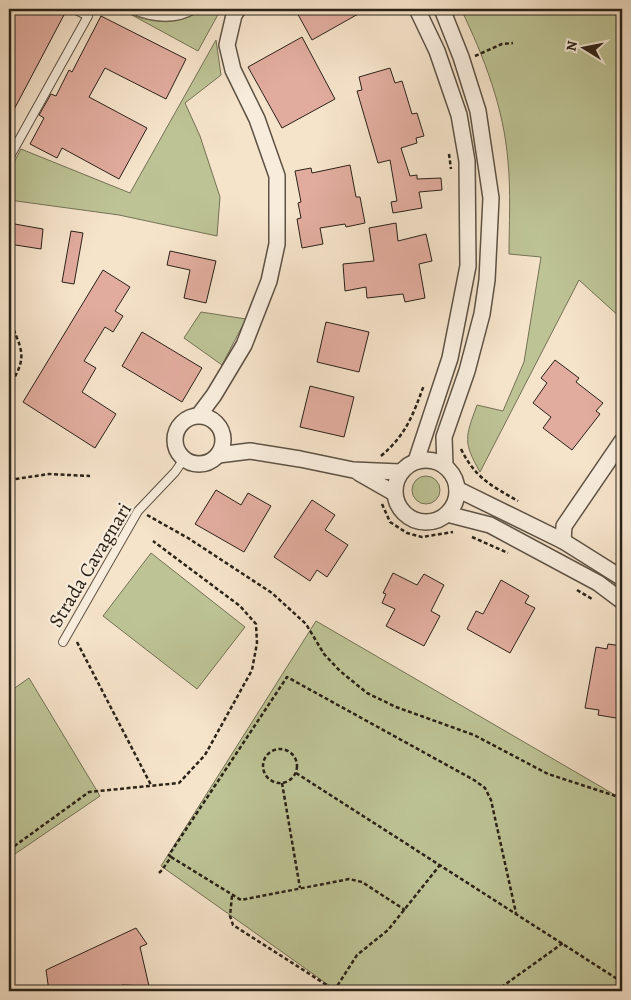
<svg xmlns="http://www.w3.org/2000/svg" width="631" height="1000" font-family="Alegreya,serif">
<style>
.green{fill:#bdc395;stroke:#747256}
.building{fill:#e1ac9e;stroke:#2b2217}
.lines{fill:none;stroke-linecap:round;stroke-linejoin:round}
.service-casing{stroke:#5e5244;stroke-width:10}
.minor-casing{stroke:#5e5244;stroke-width:18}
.path{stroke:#2b2217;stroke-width:2.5;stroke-dasharray:4 2.5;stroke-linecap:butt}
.service{stroke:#f8eddd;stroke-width:8}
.minor{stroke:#f8eddd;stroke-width:15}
.labels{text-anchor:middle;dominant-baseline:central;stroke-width:4.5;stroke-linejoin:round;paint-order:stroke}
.street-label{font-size:20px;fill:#2b2217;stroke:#f8eddd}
</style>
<rect width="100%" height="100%" fill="#f5e3ca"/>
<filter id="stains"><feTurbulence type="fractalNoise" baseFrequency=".004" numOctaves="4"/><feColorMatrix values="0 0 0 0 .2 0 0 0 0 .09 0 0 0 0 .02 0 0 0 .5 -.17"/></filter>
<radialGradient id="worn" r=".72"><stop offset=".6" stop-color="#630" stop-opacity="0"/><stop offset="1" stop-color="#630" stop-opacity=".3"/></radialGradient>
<!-- green -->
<g class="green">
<path d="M202,9H221L198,51L130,14C154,24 181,26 202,9Z"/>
<path d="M461,9H622V319L579,280L480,472C463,442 465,438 477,405L503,411L524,362L541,257L509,254C509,224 511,192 508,162C504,108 484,57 461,9Z"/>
<polygon points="216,40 221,75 185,103 200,136 220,197 217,236 119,215 9,200 9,172 21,149 130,193"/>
<polygon points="201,312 246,319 222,365 184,338"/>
<circle cx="426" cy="490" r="14"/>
<polygon points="151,553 245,627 197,689 103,616"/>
<polygon points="316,621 622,799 622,991 327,991 330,986 161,866"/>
<polygon points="29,678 100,796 9,858 9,692"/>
</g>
<!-- building -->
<g class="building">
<polygon points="9,9 58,9 65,13 9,119"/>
<polygon points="295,9 367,9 312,40"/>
<polygon points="101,16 186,59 166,99 105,68 89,97 147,128 119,179 62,148 57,158 30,144 44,118 39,115 51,94 56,96 69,70 72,72"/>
<polygon points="302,37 335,99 282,128 248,67"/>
<polygon points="390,68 395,83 402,81 412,114 417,113 424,136 416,138 417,143 401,148 410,176 417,175 417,179 441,178 442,190 419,192 422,208 393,213 391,202 397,201 390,160 378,163 357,91 362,90 359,77"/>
<polygon points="350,165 356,197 360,197 365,223 346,227 345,224 320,228 323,244 302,248 297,219 301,218 298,203 301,202 295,171 311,168 312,173"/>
<polygon points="9,223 43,229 41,249 9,244"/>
<polygon points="396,223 398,241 426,234 432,261 419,264 425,298 405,302 403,294 367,298 366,287 345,291 343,264 374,261 369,228"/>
<polygon points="71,231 83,233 74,284 62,282"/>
<polygon points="170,251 216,261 206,303 184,298 190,270 167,265"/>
<polygon points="103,270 130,287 115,311 123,316 113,332 105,327 84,361 96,368 82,392 116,414 95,448 23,402"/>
<polygon points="326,322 369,332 359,372 317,362"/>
<polygon points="142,332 202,368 182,402 122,366"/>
<polygon points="555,360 579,378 576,382 603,403 596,411 600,414 572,450 543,428 551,417 533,403 547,383 541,378"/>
<polygon points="310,386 354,397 344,437 300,427"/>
<polygon points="216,490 241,505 248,493 271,506 244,552 195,524"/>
<polygon points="312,500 335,515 325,530 348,545 327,577 317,570 310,581 274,557"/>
<polygon points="393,573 417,585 424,574 444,585 431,611 440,616 424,646 386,626 395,609 382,603 386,594 383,593"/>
<polygon points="501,580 529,596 525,603 535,608 510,653 467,629 476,611 483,614"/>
<polygon points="608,644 622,646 622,719 598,715 599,710 585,708 596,647 607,649"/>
<polygon points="136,928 147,944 140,947 149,986 122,985 116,991 49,991 46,970"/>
</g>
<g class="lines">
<defs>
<g id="service">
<path d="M132,9C153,18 174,21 194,9"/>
<polyline points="9,158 88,16 74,9"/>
<polyline points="63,642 138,511 175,472 184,459"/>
</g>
<g id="minor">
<polyline points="442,9 461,57 478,111 491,198 487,280 482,314 467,371 444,437 445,466"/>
<polyline points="199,415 214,395 244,345 269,281 277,244 277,176 257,119 233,70 227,45 234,15 238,9"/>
<circle cx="199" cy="440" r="24"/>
<polyline points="218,455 250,451 300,459 353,470 400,472"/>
<circle cx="426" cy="491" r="31"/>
<polyline points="416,461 450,358 468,266 467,161 459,115 437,51 417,9"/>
<polyline points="359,473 394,493"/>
<polyline points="457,489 563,541 622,578"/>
<polyline points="447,514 490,525 598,583 622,601"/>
<polyline points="563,541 564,526 622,441"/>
</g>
</defs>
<!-- service casing -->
<use href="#service" class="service-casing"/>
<!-- minor casing -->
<use href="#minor" class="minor-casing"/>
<!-- path -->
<g class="path">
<polyline points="475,56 502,44 513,43"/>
<polyline points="449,154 451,169"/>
<path d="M9,325C14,328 15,333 17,338C26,359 20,368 9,387"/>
<path d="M461,449C475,478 492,486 518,501"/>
<path d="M381,456C406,435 413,415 424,385"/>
<polyline points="9,480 49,474 90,476"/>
<polyline points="382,504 390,522 407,533 422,537 453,532"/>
<polyline points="147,515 188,538 272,593 306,624 324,654 340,671 367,693 396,707 474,735 548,774 622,798"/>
<polyline points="472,537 508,553"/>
<polyline points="577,590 592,599"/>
<polyline points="617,616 622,619"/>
<polyline points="77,642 151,785"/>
<circle cx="280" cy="766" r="17"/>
<polyline points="296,773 622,982"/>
<polyline points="282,783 300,888"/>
<polyline points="9,850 89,792 179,783 205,755 252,670 257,643 256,624 240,606 153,541"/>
<polyline points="171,857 241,900 349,879 362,882 405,910"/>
<polyline points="159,873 162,870 171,857 169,855 287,677 474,780 485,788 491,800 516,913"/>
<polyline points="232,896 230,916 233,925 336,991"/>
<polyline points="334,991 357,955 388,930 440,865"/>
<polyline points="496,991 563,943"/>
</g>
<!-- service -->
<use href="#service" class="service"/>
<!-- minor -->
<use href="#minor" class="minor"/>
</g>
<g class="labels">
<!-- street labels -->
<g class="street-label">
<text transform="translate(90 565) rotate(-59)">Strada Cavagnari</text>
</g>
</g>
<!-- margin -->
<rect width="631" height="1000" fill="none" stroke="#f5e3ca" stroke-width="30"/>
<rect x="10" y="10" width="611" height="980" fill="none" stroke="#2b2217" stroke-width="2.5"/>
<rect x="15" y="15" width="601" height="970" fill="none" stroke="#2b2217"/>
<!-- north arrow -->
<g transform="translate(584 48) rotate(280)" stroke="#f8eddd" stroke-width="4" paint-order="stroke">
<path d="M0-4L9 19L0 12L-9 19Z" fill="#2b2217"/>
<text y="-8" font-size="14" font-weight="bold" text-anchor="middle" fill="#2b2217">N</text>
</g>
<rect width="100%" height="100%" filter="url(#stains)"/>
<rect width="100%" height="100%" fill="url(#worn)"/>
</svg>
